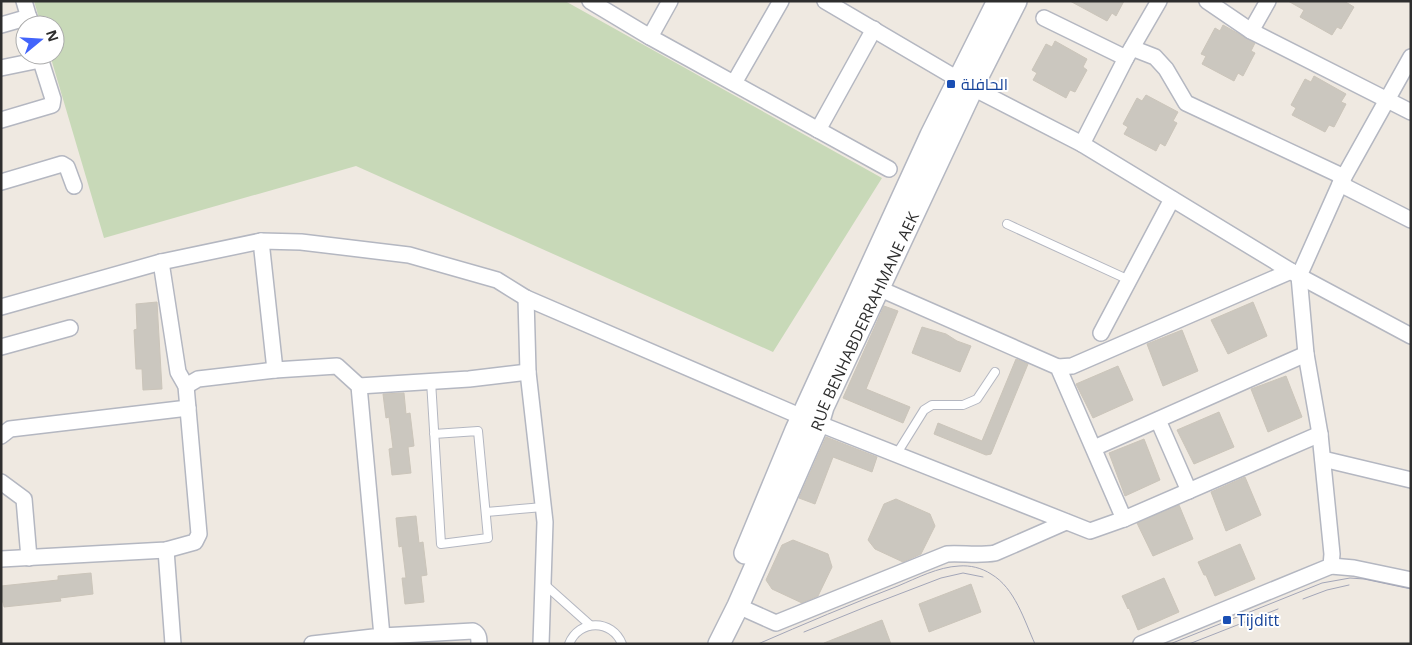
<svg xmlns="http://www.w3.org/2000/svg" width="1412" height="645" font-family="'Open Sans',Cairo,sans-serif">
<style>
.cemetery{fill:#c8d9b8}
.building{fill:#cbc7bf;stroke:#cbc5ba}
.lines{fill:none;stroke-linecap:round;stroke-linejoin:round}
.lane-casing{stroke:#b4b7c1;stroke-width:10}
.street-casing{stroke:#b4b7c1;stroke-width:18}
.secondary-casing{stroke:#b4b7c1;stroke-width:24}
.lane{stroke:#fff;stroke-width:8}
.street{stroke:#fff;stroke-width:15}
.secondary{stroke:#fff;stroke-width:21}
.tram{stroke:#a3a6b8;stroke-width:1}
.transit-dot{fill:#1a4fb4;stroke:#fff;stroke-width:2}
.labels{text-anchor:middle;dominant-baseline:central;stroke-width:4;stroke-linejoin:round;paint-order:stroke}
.transit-label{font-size:16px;fill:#164399;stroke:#fff;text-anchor:start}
.street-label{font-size:16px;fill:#2e2e2e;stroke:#fff}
</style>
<rect width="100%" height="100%" fill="#efe9e1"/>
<!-- cemetery -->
<polygon class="cemetery" points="34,1 565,1 882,178 773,352 356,166 104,238 50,55 55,55 55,25 41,25"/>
<!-- building -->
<g class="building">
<polygon points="1070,1 1124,1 1116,16 1112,13 1107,21"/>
<polygon points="1288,1 1344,1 1354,7 1341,29 1337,27 1332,35 1300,17 1304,10"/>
<polygon points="1223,25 1255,43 1251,51 1255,53 1243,76 1238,73 1234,81 1202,64 1206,56 1201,54 1215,28 1220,31"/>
<polygon points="1055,41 1087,59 1083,67 1087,70 1075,92 1070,90 1066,98 1033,80 1037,73 1032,70 1046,44 1052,47"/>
<polygon points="1314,76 1346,94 1341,102 1346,104 1334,127 1329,125 1325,132 1292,115 1296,108 1291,105 1305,79 1311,82"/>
<polygon points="1146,95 1178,112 1173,121 1177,123 1165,146 1160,143 1156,151 1124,134 1128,127 1123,124 1137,98 1142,101"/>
<polygon points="157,302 162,389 143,390 142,369 136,369 134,330 137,329 136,304"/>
<polygon points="1253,302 1267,336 1228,354 1211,320"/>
<polygon points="884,306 898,311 866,389 910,407 903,423 843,398"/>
<polygon points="922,327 946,334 957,341 971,346 960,372 912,353"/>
<polygon points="1182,330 1198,371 1163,386 1147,344"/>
<polygon points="1016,359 1028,364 991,454 986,455 934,434 938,423 982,441"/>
<polygon points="1118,366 1133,400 1093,418 1076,384"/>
<polygon points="1286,376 1302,417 1268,432 1251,389"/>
<polygon points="404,393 406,414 410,413 414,446 408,447 411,473 392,475 389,449 393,448 389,417 386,418 383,394"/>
<polygon points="1219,412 1234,447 1194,464 1177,430"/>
<polygon points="826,437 877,457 872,472 833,457 815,504 799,498"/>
<polygon points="1144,439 1160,480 1125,496 1109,453"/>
<polygon points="1245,477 1261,515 1226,531 1211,492"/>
<polygon points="896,499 930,514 935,526 921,554 903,562 875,549 868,540 884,504"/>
<polygon points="1179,505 1193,539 1153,556 1137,523"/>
<polygon points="416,516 419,543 423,542 427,575 421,576 424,602 405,604 402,578 406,578 402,546 399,547 396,518"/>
<polygon points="793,540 828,554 832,567 818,596 802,603 772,589 766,580 782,545"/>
<polygon points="1240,544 1255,579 1215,596 1206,575 1204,575 1198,562"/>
<polygon points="91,573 93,594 60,598 61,601 4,607 3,602 1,602 1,586 58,580 58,576"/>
<polygon points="1164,578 1179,612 1138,630 1129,608 1128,609 1122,596"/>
<polygon points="971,584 981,612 929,632 919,604"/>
<polygon points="882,620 891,644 824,644 824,643"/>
</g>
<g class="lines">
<defs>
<g id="lane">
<polyline points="1007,224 1129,280"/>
<polyline points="431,381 441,544 488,538 478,431 434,434"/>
<polyline points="896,455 924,410 932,405 963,405 977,399 995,372"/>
<polyline points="486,512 543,507"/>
<polyline points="543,583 590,625"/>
<path d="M569,644C579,619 612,619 622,644"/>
</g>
<g id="street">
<polyline points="24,1 31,25"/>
<polyline points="590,1 650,37 889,169"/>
<polyline points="825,1 973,88 1082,144 1299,276 1411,336"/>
<polyline points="1207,1 1251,31 1411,112"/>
<polyline points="1044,18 1126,58"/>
<polyline points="1,25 29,17"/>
<polyline points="1251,31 1268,1"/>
<polyline points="650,37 670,1"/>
<polyline points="1132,48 1155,57 1166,69 1186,103 1344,177"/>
<polyline points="1,68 40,60"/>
<polyline points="734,83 781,1"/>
<polyline points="1,120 52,105 53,99 39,55"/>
<polyline points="818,130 874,29"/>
<polyline points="1082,144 1126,58 1159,1"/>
<polyline points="1,182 62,164 67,167 74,186"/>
<polyline points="1340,184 1411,220"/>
<polyline points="261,241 275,370"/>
<polyline points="878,288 1058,367 1124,519"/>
<polyline points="526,298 528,372 545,522 541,644"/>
<polyline points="1,307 161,262 261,241 301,242 409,255 497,280 526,298 802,417 1090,531 1124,519 1320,434"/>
<polyline points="1101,333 1172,199"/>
<polyline points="1,347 70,328"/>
<polyline points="1058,367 1072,366 1291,271"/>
<polyline points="186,386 198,379 275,370 337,366 359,386 382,636 312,644"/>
<polyline points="359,386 469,379 528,372"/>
<polyline points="1158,420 1189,491"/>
<polyline points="1,436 10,429 188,408"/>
<polyline points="1094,448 1306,354"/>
<polyline points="1323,459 1411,480"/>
<polyline points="1,482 24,499 29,558"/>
<polyline points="166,550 173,644"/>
<polyline points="1,559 166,550 195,542 199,534 186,386 178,372 161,262"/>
<polyline points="1331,566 1354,568 1411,580"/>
<path d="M738,606L776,623L947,554C963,553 979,556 995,553L1066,522"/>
<path d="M382,636L473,631C479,634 479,638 479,644"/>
<polyline points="1141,644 1331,566 1332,554 1320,434 1306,354 1299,276 1340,184 1411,57"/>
</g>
<g id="secondary">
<polyline points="745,553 796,430 931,135 998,1"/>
<path id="s1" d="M719,644L738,606L818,424L823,407L980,72L1016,1"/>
</g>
</defs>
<!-- lane casing -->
<use href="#lane" class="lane-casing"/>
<!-- street casing -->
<use href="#street" class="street-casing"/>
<!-- secondary casing -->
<use href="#secondary" class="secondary-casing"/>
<!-- lane -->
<use href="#lane" class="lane"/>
<!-- street -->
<use href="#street" class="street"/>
<!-- secondary -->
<use href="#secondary" class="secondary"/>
<!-- tram -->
<g class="tram">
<polyline points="1303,599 1327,590 1349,585"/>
<polyline points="804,632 868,606 941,578 963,573 983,577"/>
<path d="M758,644C804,624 851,604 898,586C917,578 938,567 959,566C970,565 982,568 991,574C1015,588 1024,620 1035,644"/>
<polyline points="1170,644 1322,583 1350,578 1364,579 1411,589"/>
<polyline points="1189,644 1278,609"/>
</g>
</g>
<!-- markers -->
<g class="transit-dot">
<rect x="946" y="79" width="10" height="10" rx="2.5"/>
<rect x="1222" y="615" width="10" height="10" rx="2.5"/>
</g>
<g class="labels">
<!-- transit labels -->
<g class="transit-label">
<text x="961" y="84">الحافلة</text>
<text x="1237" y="620">Tijditt</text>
</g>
<!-- street labels -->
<g class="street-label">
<text stroke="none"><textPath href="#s1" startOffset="354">RUE BENHABDERRAHMANE AEK</textPath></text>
</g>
</g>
<!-- border -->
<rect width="1412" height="645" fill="none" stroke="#2e2e2e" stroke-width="5"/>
<!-- north arrow -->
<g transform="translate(40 40) rotate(72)"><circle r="24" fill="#ffffff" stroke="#ababab"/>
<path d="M0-4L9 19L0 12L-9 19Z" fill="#4264fb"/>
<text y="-8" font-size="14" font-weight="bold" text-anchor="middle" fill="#2e2e2e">N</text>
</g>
</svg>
